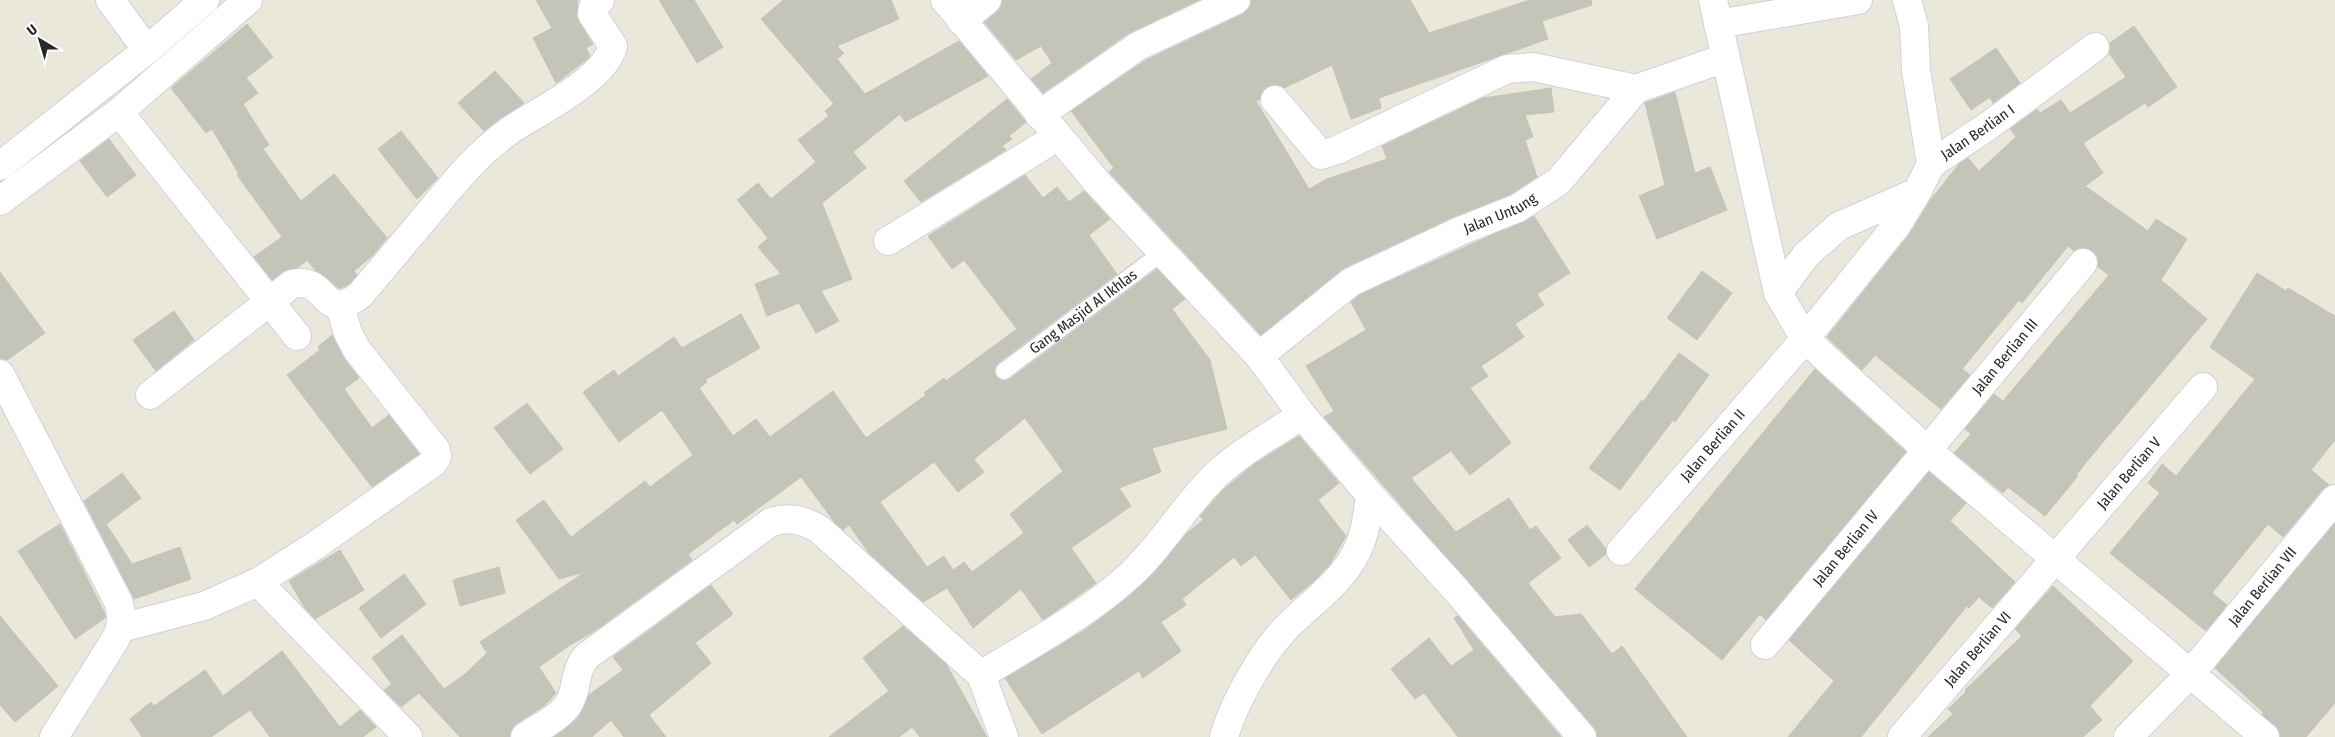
<svg xmlns="http://www.w3.org/2000/svg" width="2335" height="737" font-family="'Fira Sans Condensed',sans-serif">
<style>
.building{fill:#c5c4b9;stroke:#c4c4b4;fill-rule:evenodd}
.lines{fill:none;stroke-linecap:round;stroke-linejoin:round}
.lane-casing{stroke:#d1cfe0;stroke-width:19}
.street-casing{stroke:#d1cfe0;stroke-width:30}
.lane{stroke:#fff;stroke-width:16}
.street{stroke:#fff;stroke-width:28}
.labels{text-anchor:middle;stroke-width:4;stroke-linejoin:round;paint-order:stroke}
.street-label{font-size:15px;fill:#272727;stroke:#fff}
</style>
<rect width="100%" height="100%" fill="#e9e8da"/>
<!-- building -->
<g class="building">
<path d="M 536,0 L 577,0 L 579,22 L 593,44 L 586,48 L 590,56 L 586,60 L 556,83 L 533,38 L 552,28 Z"/>
<path d="M 659,0 L 694,0 L 723,47 L 697,63 Z"/>
<path d="M 783,0 L 891,0 L 899,19 L 837,46 L 844,53 L 837,59 L 865,94 L 959,41 L 988,76 L 905,122 L 900,114 L 853,152 L 866,168 L 822,203 L 852,279 L 821,291 L 839,321 L 816,333 L 799,303 L 767,316 L 755,284 L 781,274 L 758,247 L 768,238 L 737,200 L 758,183 L 771,199 L 816,162 L 798,140 L 829,116 L 825,111 L 834,104 L 761,19 Z"/>
<path d="M 1002,0 L 1199,0 L 1129,33 L 1043,93 L 1031,79 L 1052,63 L 1041,46 L 1016,60 L 984,22 L 997,12 Z"/>
<path d="M 1251,0 L 1410,0 L 1429,33 L 1530,0 L 1591,0 L 1592,5 L 1542,21 L 1548,39 L 1379,98 L 1381,108 L 1351,119 L 1332,65 L 1284,88 L 1273,85 L 1265,88 L 1260,99 L 1256,101 L 1309,189 L 1327,179 L 1387,159 L 1382,146 L 1483,98 L 1551,88 L 1554,112 L 1525,115 L 1533,137 L 1525,140 L 1537,177 L 1511,194 L 1453,217 L 1344,268 L 1261,335 L 1109,172 L 1114,168 L 1071,111 L 1146,60 L 1243,14 L 1249,8 Z"/>
<path d="M 247,24 L 273,57 L 246,78 L 258,93 L 243,104 L 269,145 L 263,149 L 301,201 L 334,174 L 387,238 L 373,255 L 354,271 L 357,275 L 350,283 L 342,288 L 339,288 L 316,271 L 307,260 L 297,268 L 283,271 L 272,280 L 254,257 L 282,237 L 237,175 L 239,174 L 212,129 L 206,133 L 171,88 Z"/>
<path d="M 2134,26 L 2177,87 L 2148,107 L 2145,103 L 2083,143 L 2103,173 L 2085,186 L 2148,231 L 2156,219 L 2187,239 L 2161,280 L 2207,319 L 2093,454 L 2076,475 L 2078,476 L 2045,516 L 2008,487 L 2003,493 L 1954,453 L 1971,434 L 1965,429 L 1994,394 L 2003,401 L 2109,275 L 2098,267 L 2098,258 L 2093,251 L 2085,248 L 2074,251 L 2068,246 L 2022,303 L 2019,300 L 1962,369 L 1970,375 L 1941,409 L 1875,355 L 1862,370 L 1827,337 L 1909,235 L 1932,198 L 1959,164 L 1968,158 L 1979,171 L 2016,137 L 2010,129 L 2037,109 L 2040,113 L 2061,100 L 2070,113 L 2126,77 L 2109,53 L 2110,43 Z"/>
<path d="M 1996,48 L 2020,83 L 1993,103 L 1990,97 L 1971,110 L 1950,79 Z"/>
<path d="M 495,71 L 524,103 L 484,131 L 458,103 Z"/>
<path d="M 1675,92 L 1695,173 L 1710,167 L 1727,210 L 1657,239 L 1639,196 L 1665,185 L 1645,103 Z"/>
<path d="M 1007,99 L 1026,122 L 1009,136 L 1012,139 L 1002,146 L 1006,150 L 921,202 L 904,181 Z"/>
<path d="M 401,131 L 438,178 L 417,199 L 378,149 Z"/>
<path d="M 109,139 L 136,175 L 107,197 L 80,161 Z"/>
<path d="M 1025,175 L 1043,198 L 1057,187 L 1069,202 L 1084,191 L 1110,219 L 1089,235 L 1117,274 L 998,363 L 994,372 L 996,377 L 1005,381 L 1010,379 L 1157,269 L 1185,299 L 1172,309 L 1210,360 L 1227,429 L 1152,448 L 1161,472 L 1119,488 L 1131,506 L 1071,548 L 1096,583 L 1043,620 L 1021,589 L 973,628 L 947,588 L 923,602 L 869,553 L 849,525 L 843,530 L 836,524 L 801,477 L 737,524 L 734,520 L 688,554 L 692,560 L 593,632 L 570,645 L 539,667 L 556,693 L 545,705 L 516,724 L 511,731 L 510,737 L 460,737 L 419,693 L 401,707 L 384,690 L 392,684 L 372,658 L 402,635 L 444,689 L 465,674 L 487,653 L 480,642 L 585,572 L 559,579 L 516,520 L 544,500 L 571,537 L 645,481 L 650,487 L 693,455 L 662,410 L 619,442 L 583,392 L 614,370 L 618,376 L 674,337 L 682,348 L 741,314 L 760,348 L 705,380 L 707,382 L 699,388 L 733,436 L 756,419 L 770,437 L 833,391 L 866,438 L 926,395 L 924,393 L 944,378 L 946,381 L 1017,329 L 964,260 L 952,269 L 928,236 ZM 1025,418 L 1063,471 L 1010,514 L 1024,533 L 972,572 L 964,562 L 953,570 L 944,556 L 927,567 L 880,502 L 934,462 L 958,492 L 984,472 L 974,459 Z"/>
<path d="M 1534,216 L 1570,273 L 1537,294 L 1544,305 L 1515,324 L 1524,337 L 1481,366 L 1488,376 L 1470,388 L 1511,443 L 1470,475 L 1451,451 L 1411,478 L 1456,532 L 1509,498 L 1530,530 L 1536,526 L 1561,558 L 1528,583 L 1555,617 L 1581,614 L 1612,654 L 1622,646 L 1687,737 L 1597,737 L 1594,727 L 1324,417 L 1334,411 L 1306,366 L 1366,330 L 1351,302 L 1359,295 Z"/>
<path d="M 1702,271 L 1732,293 L 1697,340 L 1667,318 Z"/>
<path d="M 0,272 L 45,333 L 7,360 L 0,358 Z"/>
<path d="M 2257,273 L 2286,291 L 2288,288 L 2335,316 L 2335,440 L 2311,470 L 2329,485 L 2323,489 L 2283,537 L 2268,524 L 2212,593 L 2227,605 L 2206,631 L 2110,553 L 2160,493 L 2148,483 L 2162,464 L 2176,476 L 2255,379 L 2210,347 Z"/>
<path d="M 174,311 L 194,340 L 156,371 L 133,340 Z"/>
<path d="M 332,335 L 343,357 L 359,378 L 344,389 L 372,428 L 389,415 L 419,454 L 372,487 L 287,375 L 320,350 L 318,347 Z"/>
<path d="M 1679,353 L 1709,375 L 1675,422 L 1673,420 L 1620,490 L 1589,468 L 1642,400 L 1643,402 Z"/>
<path d="M 1815,369 L 1906,452 L 1766,620 L 1760,614 L 1722,660 L 1635,589 Z"/>
<path d="M 527,403 L 563,449 L 530,474 L 494,428 Z"/>
<path d="M 1299,436 L 1339,483 L 1318,500 L 1346,536 L 1330,564 L 1314,581 L 1291,600 L 1255,555 L 1241,566 L 1234,557 L 1182,599 L 1186,605 L 1161,622 L 1181,651 L 1143,678 L 1139,671 L 1042,734 L 1005,678 L 1085,630 L 1122,602 L 1152,575 L 1186,534 L 1203,520 L 1200,516 L 1224,489 L 1253,465 Z"/>
<path d="M 1929,472 L 1966,503 L 1950,521 L 2015,582 L 1992,608 L 1979,597 L 1969,608 L 1967,606 L 1861,737 L 1788,737 L 1834,681 L 1789,640 Z"/>
<path d="M 122,473 L 141,498 L 106,524 L 132,564 L 180,547 L 191,579 L 134,599 L 84,501 Z"/>
<path d="M 2335,523 L 2335,703 L 2306,737 L 2280,737 L 2279,731 L 2262,714 L 2264,713 L 2215,668 Z"/>
<path d="M 60,524 L 105,614 L 105,618 L 75,639 L 18,551 Z"/>
<path d="M 1587,525 L 1606,549 L 1606,554 L 1589,567 L 1568,540 Z"/>
<path d="M 340,550 L 364,590 L 315,619 L 305,608 L 289,581 Z"/>
<path d="M 499,567 L 505,593 L 460,606 L 453,580 Z"/>
<path d="M 404,574 L 426,604 L 381,638 L 359,608 Z"/>
<path d="M 711,585 L 733,614 L 695,643 L 711,663 L 649,715 L 666,737 L 624,737 L 611,720 L 592,737 L 554,737 L 578,718 L 589,695 L 623,670 L 613,657 Z"/>
<path d="M 2053,586 L 2133,661 L 2090,706 L 2102,720 L 2083,737 L 1928,737 L 1953,714 L 1948,709 L 1966,692 L 1965,690 L 2022,636 L 2015,629 Z"/>
<path d="M 0,616 L 58,686 L 15,722 L 0,705 Z"/>
<path d="M 1458,616 L 1561,737 L 1458,737 L 1424,693 L 1415,699 L 1391,669 L 1429,638 L 1451,666 L 1474,650 L 1454,618 Z"/>
<path d="M 903,626 L 946,664 L 987,737 L 920,737 L 912,727 L 899,737 L 829,737 L 889,691 L 863,658 Z"/>
<path d="M 282,651 L 340,727 L 360,710 L 376,727 L 363,737 L 270,737 L 250,710 L 211,737 L 142,737 L 130,719 L 151,702 L 154,706 L 205,670 L 223,696 Z"/>
</g>
<g class="lines">
<!-- lane casing -->
<g class="lane-casing">
<g id="lane">
<path id="s1" d="M 1004,371 L 1163,252"/>
</g>
</g>
<!-- street casing -->
<g class="street-casing">
<g id="street">
<path d="M 110,0 L 147,50"/>
<path d="M 945,0 L 1096,181 L 1259,356 L 1302,415 L 1370,495 L 1457,591 L 1582,737"/>
<path d="M 1713,0 L 1778,293 L 1805,339 L 1927,450 L 2265,737"/>
<path d="M 1907,0 L 1914,26 L 1916,70 L 1931,164"/>
<path d="M 961,21 L 987,0"/>
<path d="M 1718,24 L 1858,0"/>
<path d="M 1275,100 L 1321,155 L 1337,150 L 1507,69 L 1533,67 L 1636,89"/>
<path d="M 119,112 L 297,336"/>
<path d="M 1039,115 L 1138,46 L 1236,0"/>
<path d="M 0,166 L 147,50 L 205,0"/>
<path d="M 0,201 L 119,112 L 248,0"/>
<path d="M 888,241 L 1057,137"/>
<path id="s2" d="M 1778,293 L 1806,255 L 1839,226 L 1917,192 L 1931,164 L 1988,126 L 2095,47"/>
<path id="s3" d="M 1259,356 L 1351,282 L 1460,231 L 1518,208 L 1559,181 L 1636,89 L 1725,58"/>
<path d="M 0,374 L 118,601 C 123,616 122,626 115,640 L 54,737"/>
<path d="M 150,395 L 292,284 C 329,275 321,325 360,295 C 383,268 406,240 429,213 C 454,183 477,154 509,131 C 538,111 604,81 613,46 L 592,14 L 593,7 L 600,0"/>
<path id="s4" d="M 1621,551 L 1805,339 L 1897,225 L 1917,192"/>
<path d="M 258,582 L 408,737"/>
<path d="M 121,628 L 204,606 L 258,582 L 316,545 L 433,463 L 437,457 L 436,450 L 357,350 L 348,333 L 340,306"/>
<path id="s5" d="M 1765,645 L 2083,263"/>
<path d="M 981,675 C 1031,644 1085,616 1129,576 C 1161,547 1182,509 1213,478 C 1238,453 1272,435 1302,415"/>
<path d="M 525,737 C 539,727 560,718 569,703 C 578,688 574,670 587,656 L 771,522 C 791,516 802,520 819,529 L 981,675 L 1004,737"/>
<path d="M 1224,737 C 1233,704 1262,653 1285,629 C 1310,603 1341,584 1357,551 C 1366,533 1367,515 1370,495"/>
<path id="s6" d="M 1902,737 L 2203,387"/>
<path id="s7" d="M 2128,737 L 2190,674 L 2335,499"/>
</g>
</g>
<!-- lane -->
<use href="#lane" class="lane"/>
<!-- street -->
<use href="#street" class="street"/>
</g>
<g class="labels">
<!-- street labels -->
<g class="street-label">
<text dy="5" stroke="none"><textPath href="#s2" startOffset="264">Jalan Berlian I</textPath></text>
<text dy="5" stroke="none"><textPath href="#s3" startOffset="282">Jalan Untung</textPath></text>
<text dy="5" stroke="none"><textPath href="#s1" startOffset="99">Gang Masjid Al Ikhlas</textPath></text>
<text dy="5" stroke="none"><textPath href="#s5" startOffset="375">Jalan Berlian III</textPath></text>
<text dy="5" stroke="none"><textPath href="#s4" startOffset="140">Jalan Berlian II</textPath></text>
<text dy="5" stroke="none"><textPath href="#s6" startOffset="348">Jalan Berlian V</textPath></text>
<text dy="5" stroke="none"><textPath href="#s5" startOffset="126">Jalan Berlian IV</textPath></text>
<text dy="5" stroke="none"><textPath href="#s7" startOffset="202">Jalan Berlian VII</textPath></text>
<text dy="5" stroke="none"><textPath href="#s6" startOffset="116">Jalan Berlian VI</textPath></text>
</g>
</g>
<!-- north arrow -->
<g transform="translate(40 40) rotate(322)" stroke="#ffffff" stroke-width="4" paint-order="stroke">
<path d="M0-4L9 19L0 12L-9 19Z" fill="#272727"/>
<text y="-8" font-size="14" font-weight="bold" text-anchor="middle" fill="#272727">U</text>
</g>
</svg>
